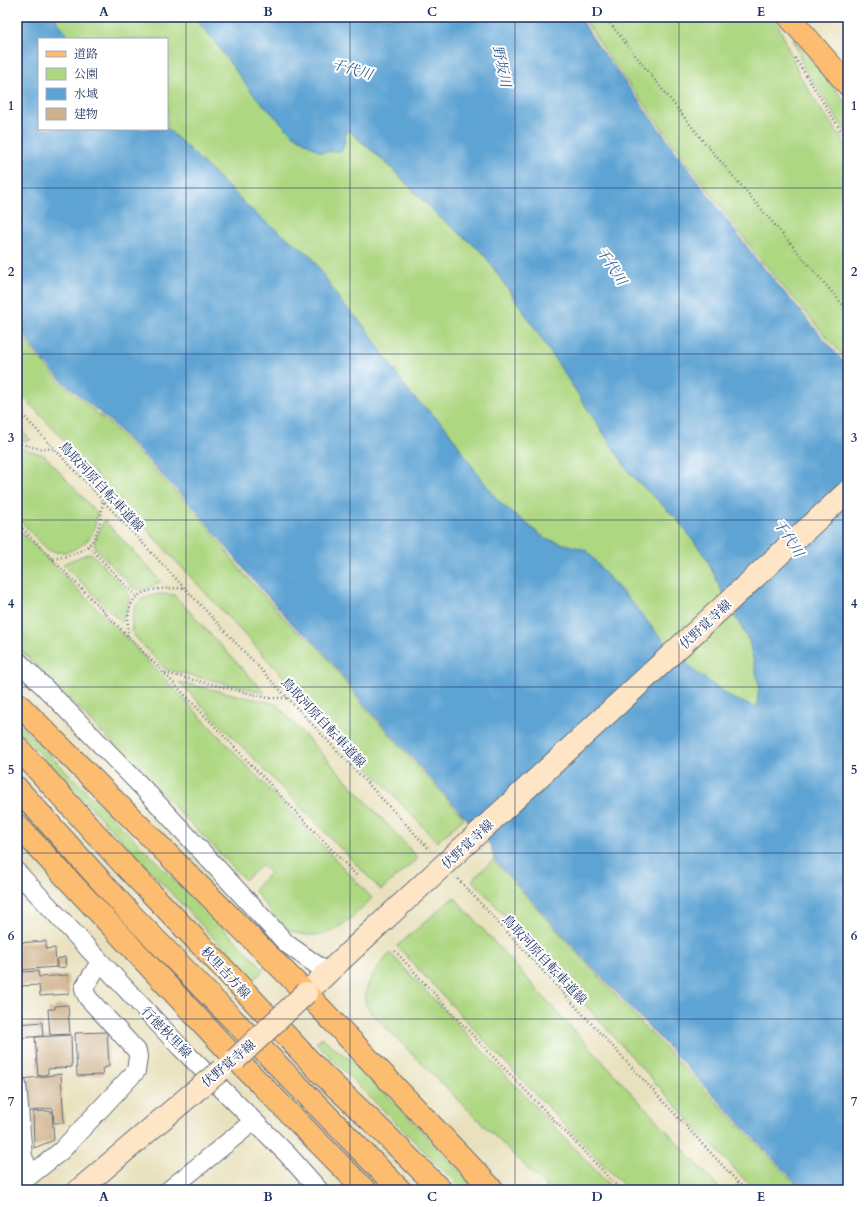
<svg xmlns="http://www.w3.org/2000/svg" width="865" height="1207" font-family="Cardo,'Noto Serif JP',serif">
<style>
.green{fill:#aed782;stroke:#648370}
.water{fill:#5da3d3;stroke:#3c6998}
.building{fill:#cfb18b}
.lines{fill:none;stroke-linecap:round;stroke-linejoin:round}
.street-casing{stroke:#636d7f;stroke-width:20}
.secondary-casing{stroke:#636d7f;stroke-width:24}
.primary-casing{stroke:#636d7f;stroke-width:24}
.path{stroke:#636d7f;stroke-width:2.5;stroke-dasharray:1 3;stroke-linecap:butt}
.street{stroke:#fff;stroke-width:18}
.secondary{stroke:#fee5c5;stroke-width:22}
.primary{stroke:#fcbd6f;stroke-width:22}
.secondary-bridge-casing{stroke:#636d7f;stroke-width:24;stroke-linecap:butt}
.secondary-bridge{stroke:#fee5c5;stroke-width:22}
.grid{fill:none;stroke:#1b2f5e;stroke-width:1;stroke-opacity:0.55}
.labels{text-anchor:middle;stroke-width:4;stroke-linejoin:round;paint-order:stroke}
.street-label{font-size:13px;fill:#1b2f5e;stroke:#fff}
.water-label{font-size:14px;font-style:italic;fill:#355d8d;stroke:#fff}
.neatline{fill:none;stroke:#1b2f5e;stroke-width:1.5}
.grid-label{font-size:13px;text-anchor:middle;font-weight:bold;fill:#1b2f5e}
</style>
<rect width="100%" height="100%" fill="#fff"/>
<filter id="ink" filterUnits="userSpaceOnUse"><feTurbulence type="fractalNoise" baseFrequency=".025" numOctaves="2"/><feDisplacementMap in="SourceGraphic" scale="8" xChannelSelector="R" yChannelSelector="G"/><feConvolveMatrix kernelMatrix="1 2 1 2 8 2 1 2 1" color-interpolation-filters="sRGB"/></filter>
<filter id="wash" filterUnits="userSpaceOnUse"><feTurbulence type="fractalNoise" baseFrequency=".012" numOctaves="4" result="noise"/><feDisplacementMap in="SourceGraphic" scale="16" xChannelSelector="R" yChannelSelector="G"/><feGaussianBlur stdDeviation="0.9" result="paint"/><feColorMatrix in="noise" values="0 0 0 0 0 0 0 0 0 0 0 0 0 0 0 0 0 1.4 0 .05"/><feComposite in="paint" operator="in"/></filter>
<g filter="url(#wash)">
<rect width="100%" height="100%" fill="#e9e1bd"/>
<!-- green -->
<g class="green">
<path d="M 54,17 L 194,17 L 211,37 L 252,92 L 291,133 L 342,151 L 347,129 L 388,165 L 436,214 L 483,253 L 526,315 L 631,475 L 677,519 L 707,559 L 721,590 L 749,641 L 759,685 L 757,708 L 734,699 L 698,674 L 653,629 L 635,606 L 610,579 L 586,550 L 546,539 L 499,502 L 476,472 L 445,426 L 410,394 L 365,327 L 341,302 L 311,256 L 259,217 L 167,128 L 167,39 L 71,39 Z"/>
<path d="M 583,17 L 775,17 L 799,74 L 820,108 L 848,147 L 848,362 L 759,258 L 611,60 Z"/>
<path d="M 793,38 L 848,105 L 848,135 L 804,68 Z"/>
<path d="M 17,326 L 33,352 L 60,382 L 111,425 L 201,518 L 243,573 L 295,630 L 310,639 L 323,653 L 362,704 L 464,818 L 437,842 L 17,390 Z"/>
<path d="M 17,426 L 31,440 L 26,441 L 17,439 Z"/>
<path d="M 17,447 L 44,455 L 97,513 C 96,520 95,528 92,534 C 85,547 64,557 49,550 C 43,547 23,523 17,517 Z"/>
<path d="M 104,520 L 161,581 C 152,586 143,593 133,588 L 96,549 L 94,543 Z"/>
<path d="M 17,528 L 127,639 L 372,898 C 362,908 350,920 338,928 C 325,937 302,938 288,929 C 275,920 264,902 254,890 L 270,873 L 262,865 L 245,880 L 214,847 L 17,646 Z"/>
<path d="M 89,553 L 92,554 L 129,593 L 129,600 L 122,623 L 63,564 Z"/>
<path d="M 160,594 L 174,595 L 265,693 L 165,669 L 132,633 C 132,608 133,598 160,594 Z"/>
<path d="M 179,682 L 276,704 L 418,858 L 381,890 Z"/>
<path d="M 17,722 L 263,968 L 261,973 L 253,980 L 17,729 Z"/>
<path d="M 17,807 L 192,993 L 187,990 L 17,810 Z"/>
<path d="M 493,860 L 641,1023 L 801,1190 L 754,1190 C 658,1088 567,983 472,880 Z"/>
<path d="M 454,897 L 556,1011 L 721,1190 L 628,1190 C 550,1110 473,1029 397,946 Z"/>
<path d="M 390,953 L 614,1190 L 549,1190 L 371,1013 C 368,1009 365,1005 365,999 C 364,984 380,964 390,953 Z"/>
<path d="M 322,1038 L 364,1071 L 478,1190 L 463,1190 L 316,1043 Z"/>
</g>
<!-- water -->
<path class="water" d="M 17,17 L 54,17 L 71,39 L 39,39 L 39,129 L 167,129 L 167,128 L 259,217 L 311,256 L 341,302 L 365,327 L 410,394 L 445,426 L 476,472 L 499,502 L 546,539 L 586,550 L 610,579 L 635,606 L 653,629 L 698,674 L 734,699 L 757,708 L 759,685 L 749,641 L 721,590 L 707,559 L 677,519 L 631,475 L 526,315 L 483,253 L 436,214 L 388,164 L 347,129 L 342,151 L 320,152 L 291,133 L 252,93 L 211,37 L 194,17 L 580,17 L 594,40 L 674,149 L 756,259 L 848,367 L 848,1190 L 803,1190 L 580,954 L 494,859 L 491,846 L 364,704 L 324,652 L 310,637 L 296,628 L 248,574 L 198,512 L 112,423 L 62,381 L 46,364 L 34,350 L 17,322 Z"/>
<g id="blocks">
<!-- building -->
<g class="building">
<path d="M 46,941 L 46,949 L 55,948 L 56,967 L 19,970 L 17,943 Z"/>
<path d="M 65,957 L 66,967 L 57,968 L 57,959 Z"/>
<path d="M 38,971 L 39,977 L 68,975 L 69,994 L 40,996 L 39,985 L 20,986 L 20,972 Z"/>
<path d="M 68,1005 L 70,1034 L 50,1035 L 48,1009 L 55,1009 L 55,1006 Z"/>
<path d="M 42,1022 L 43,1036 L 20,1038 L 19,1024 Z"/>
<path d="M 107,1032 L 109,1066 L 102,1069 L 103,1075 L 77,1076 L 75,1033 Z"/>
<path d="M 71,1035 L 72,1067 L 48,1069 L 48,1074 L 38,1076 L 35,1037 Z"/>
<path d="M 61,1074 L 64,1123 L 54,1123 L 53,1108 L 24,1112 L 24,1100 L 28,1099 L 23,1079 Z"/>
<path d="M 52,1111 L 54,1140 L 34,1148 L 33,1112 Z"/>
</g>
</g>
</g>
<g filter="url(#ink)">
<use href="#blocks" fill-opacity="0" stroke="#636d7f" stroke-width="1"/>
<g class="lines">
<!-- street casing -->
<g class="street-casing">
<g id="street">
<path d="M 17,660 L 58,701 L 144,789 L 287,944 L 328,973"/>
<path d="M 17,872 L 180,1047 L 288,1155 L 319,1190"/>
<path d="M 17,1084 L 23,1157 L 31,1175"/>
<path d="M 17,1186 L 61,1151 L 136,1071 L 138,1057 L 137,1051 L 88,998 L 85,992 L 84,988 L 100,962"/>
<path d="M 169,1190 L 254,1121"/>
</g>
</g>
<!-- secondary casing -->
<g class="secondary-casing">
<g id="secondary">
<path d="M 306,993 L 355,947"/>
<path d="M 79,1190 L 193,1093"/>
</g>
</g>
<!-- primary casing -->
<g class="primary-casing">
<g id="primary">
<path d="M 789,17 L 848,85"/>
<path d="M 17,703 L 306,993 L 493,1190"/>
<path d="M 17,747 L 124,865 L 223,968 L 320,1072 L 382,1131 L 441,1190"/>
<path d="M 17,788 L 129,912 L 215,1001 L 400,1190"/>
<path d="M 17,825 L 236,1059 L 365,1190"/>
</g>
</g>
<!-- path -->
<g class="path">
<path d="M 605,17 L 704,142 L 848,311"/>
<path d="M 795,58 L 848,142"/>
<path d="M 17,409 L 430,850"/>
<path d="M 17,443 L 36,448 L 54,449"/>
<path d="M 17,523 L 164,673 L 357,876"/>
<path d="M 88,546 L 137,597"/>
<path d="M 53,559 C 94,551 98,541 103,501"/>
<path d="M 128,636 C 128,626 127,614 131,605 C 139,586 167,589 184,588"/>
<path d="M 165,673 L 268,698 L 287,698"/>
<path d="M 458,879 L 745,1190"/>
<path d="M 395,951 L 478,1041 L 621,1190"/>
</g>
<!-- street -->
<use href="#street" class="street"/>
<!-- secondary -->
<use href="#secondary" class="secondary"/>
<!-- primary -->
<use href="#primary" class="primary"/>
<!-- secondary-bridge casing -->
<g class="secondary-bridge-casing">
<g id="secondary-bridge">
<path d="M 355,947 L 848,491"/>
<path d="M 236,1059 L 306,993"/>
<path d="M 193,1093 L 221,1070"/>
</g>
</g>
<!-- secondary-bridge -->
<use href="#secondary-bridge" class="secondary-bridge"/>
</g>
</g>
<!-- grid -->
<path class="grid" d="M 186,17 L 186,1190M 350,17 L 350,1190M 515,17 L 515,1190M 679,17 L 679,1190M 17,188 L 848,188M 17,354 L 848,354M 17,520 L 848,520M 17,687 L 848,687M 17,853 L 848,853M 17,1019 L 848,1019"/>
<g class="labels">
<!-- street labels -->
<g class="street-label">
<text transform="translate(102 486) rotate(47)" y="5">鳥取河原自転車道線</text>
<text transform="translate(705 624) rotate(-43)" y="5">伏野覚寺線</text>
<text transform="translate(324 722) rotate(47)" y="5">鳥取河原自転車道線</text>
<text transform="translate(467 844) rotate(-43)" y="5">伏野覚寺線</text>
<text transform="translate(545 959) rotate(47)" y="5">鳥取河原自転車道線</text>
<text transform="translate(226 972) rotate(47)" y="5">秋里吉方線</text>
<text transform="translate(167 1032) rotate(46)" y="5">行徳秋里線</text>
<text transform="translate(228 1063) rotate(-40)" y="5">伏野覚寺線</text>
</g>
<!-- water labels -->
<g class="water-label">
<text transform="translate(502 66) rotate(78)" y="5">野坂川</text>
<text transform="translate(352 69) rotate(16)" y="5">千代川</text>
<text transform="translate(612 266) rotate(57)" y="5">千代川</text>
<text transform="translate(789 538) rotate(57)" y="5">千代川</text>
</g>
</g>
<!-- margin -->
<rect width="865" height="1207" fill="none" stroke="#fff" stroke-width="44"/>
<!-- legend -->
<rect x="38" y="38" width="130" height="92" fill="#ffffff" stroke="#a4acbf"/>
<rect x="46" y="51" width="20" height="6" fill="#fcbd6f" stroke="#a4acbf"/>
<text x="74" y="58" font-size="12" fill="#1b2f5e">道路</text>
<rect x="46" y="68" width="20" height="12" fill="#aed782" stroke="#a4acbf"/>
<text x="74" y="78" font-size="12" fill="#1b2f5e">公園</text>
<rect x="46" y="88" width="20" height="12" fill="#5da3d3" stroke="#a4acbf"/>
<text x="74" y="98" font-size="12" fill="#1b2f5e">水域</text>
<rect x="46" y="108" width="20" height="12" fill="#cfb18b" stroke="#a4acbf"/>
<text x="74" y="118" font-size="12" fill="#1b2f5e">建物</text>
<rect x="22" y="22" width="821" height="1163" class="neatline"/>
<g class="grid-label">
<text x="104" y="16">A</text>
<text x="268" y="16">B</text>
<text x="432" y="16">C</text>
<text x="597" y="16">D</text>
<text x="761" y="16">E</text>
<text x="11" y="110">1</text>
<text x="854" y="110">1</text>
<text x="11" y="276">2</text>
<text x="854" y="276">2</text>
<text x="11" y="442">3</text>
<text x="854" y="442">3</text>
<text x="11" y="608">4</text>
<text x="854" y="608">4</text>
<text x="11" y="774">5</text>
<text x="854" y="774">5</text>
<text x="11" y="940">6</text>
<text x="854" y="940">6</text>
<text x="11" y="1106">7</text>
<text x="854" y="1106">7</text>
<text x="104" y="1201">A</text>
<text x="268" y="1201">B</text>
<text x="432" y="1201">C</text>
<text x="597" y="1201">D</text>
<text x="761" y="1201">E</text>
</g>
</svg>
